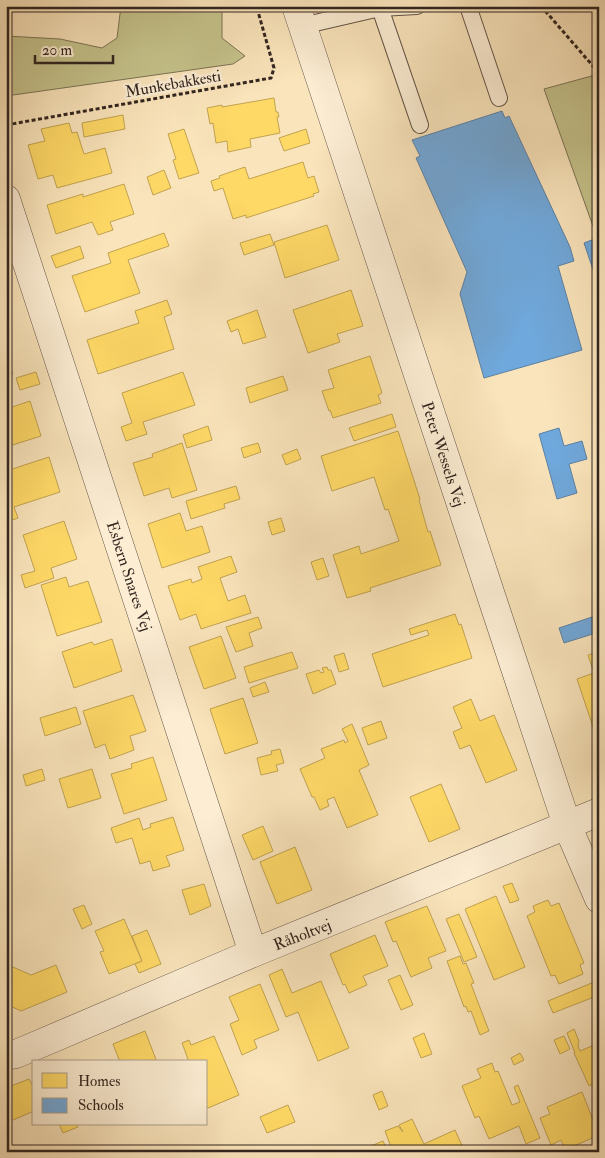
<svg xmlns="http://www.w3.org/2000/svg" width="605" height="1158" font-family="'IM FELL Double Pica',serif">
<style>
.green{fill:#c5c28b;stroke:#7b7456}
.homes{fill:#ffd966;stroke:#c1a351}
.schools{fill:#6fa8dc;stroke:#5c81a4}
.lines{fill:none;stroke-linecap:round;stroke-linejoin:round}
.lane-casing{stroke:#635547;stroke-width:18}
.street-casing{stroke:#635547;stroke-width:29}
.path{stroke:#312520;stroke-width:3;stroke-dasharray:4 2.5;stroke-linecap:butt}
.lane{stroke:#fcedd3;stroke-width:16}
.street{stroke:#fcedd3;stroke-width:28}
.labels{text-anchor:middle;stroke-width:5;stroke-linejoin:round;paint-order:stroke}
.street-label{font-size:16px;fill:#312520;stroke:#fcedd3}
</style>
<rect width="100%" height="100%" fill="#fae4bb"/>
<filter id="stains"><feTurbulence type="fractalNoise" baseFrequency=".004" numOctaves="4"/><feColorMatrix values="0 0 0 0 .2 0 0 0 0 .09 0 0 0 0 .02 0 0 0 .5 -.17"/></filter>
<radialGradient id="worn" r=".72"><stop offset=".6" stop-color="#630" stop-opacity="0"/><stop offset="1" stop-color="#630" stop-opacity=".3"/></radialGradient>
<!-- green -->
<g class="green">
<path d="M 121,6 L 222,6 L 222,38 L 245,56 L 233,64 L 6,96 L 6,36 L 60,39 L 102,48 L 117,38 Z"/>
<path d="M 599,74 L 599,243 L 544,89 Z"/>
</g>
<!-- homes -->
<g class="homes">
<path d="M 274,98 L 276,112 L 278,112 L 279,117 L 277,117 L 280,133 L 250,139 L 251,147 L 228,152 L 227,141 L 216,143 L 213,123 L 210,124 L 207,108 L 222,105 L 222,107 Z"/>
<path d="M 123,115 L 125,129 L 84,137 L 82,123 Z"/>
<path d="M 69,123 L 72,133 L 77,132 L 84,154 L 105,148 L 112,173 L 57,188 L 53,175 L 38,179 L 28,145 L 45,141 L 41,129 Z"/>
<path d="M 184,129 L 199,173 L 179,179 L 173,160 L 176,159 L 168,134 Z"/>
<path d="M 306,129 L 310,143 L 284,151 L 279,138 Z"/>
<path d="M 303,162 L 308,178 L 314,176 L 319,192 L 313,194 L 314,196 L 246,218 L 246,215 L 233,219 L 223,188 L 214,191 L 211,181 L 220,178 L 219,176 L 245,167 L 249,179 Z"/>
<path d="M 164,170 L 171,188 L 153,195 L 147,177 Z"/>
<path d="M 124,184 L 134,214 L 110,222 L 113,230 L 98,235 L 92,222 L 56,234 L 47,205 L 83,194 L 83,197 Z"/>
<path d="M 327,225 L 339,260 L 285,278 L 274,242 Z"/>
<path d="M 164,233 L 169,246 L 128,260 L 140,293 L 85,312 L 72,276 L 111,263 L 108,253 Z"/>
<path d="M 270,234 L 274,245 L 244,255 L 240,243 Z"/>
<path d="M 80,246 L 84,258 L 56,268 L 51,256 Z"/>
<path d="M 351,290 L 363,326 L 337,334 L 340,342 L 308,353 L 293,310 Z"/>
<path d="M 167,300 L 172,314 L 164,317 L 174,349 L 98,374 L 87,340 L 139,323 L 135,311 Z"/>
<path d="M 257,310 L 266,337 L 243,344 L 238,329 L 231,332 L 227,321 Z"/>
<path d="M 6,355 L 13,374 L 6,376 Z"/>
<path d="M 370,356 L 382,393 L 378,395 L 381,403 L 333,418 L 330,410 L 329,411 L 322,391 L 334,388 L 328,370 Z"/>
<path d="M 36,372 L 40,384 L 20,390 L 16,378 Z"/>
<path d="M 183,372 L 195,405 L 143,422 L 147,434 L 126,441 L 121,427 L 132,423 L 122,393 Z"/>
<path d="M 283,376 L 288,390 L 250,403 L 246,388 Z"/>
<path d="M 30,401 L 41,436 L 6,447 L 6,409 Z"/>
<path d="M 392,414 L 396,427 L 354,441 L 349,428 Z"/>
<path d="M 208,426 L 212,440 L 187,448 L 183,435 Z"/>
<path d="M 398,431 L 420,499 L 419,500 L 428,532 L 430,531 L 441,565 L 370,588 L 371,591 L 347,598 L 333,555 L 359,546 L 361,554 L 399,541 L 388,509 L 385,510 L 374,477 L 332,491 L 321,456 Z"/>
<path d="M 182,443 L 197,490 L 172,498 L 169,488 L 144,496 L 133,463 L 153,457 L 152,454 Z"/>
<path d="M 258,443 L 261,452 L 244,458 L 241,448 Z"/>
<path d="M 297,449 L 301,459 L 286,465 L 282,455 Z"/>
<path d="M 49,457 L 60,492 L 14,507 L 18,518 L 6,522 L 6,471 Z"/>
<path d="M 236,486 L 240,499 L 224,504 L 225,508 L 191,519 L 186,501 Z"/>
<path d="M 180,513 L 186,531 L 202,526 L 210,552 L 162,568 L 148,524 Z"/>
<path d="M 281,518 L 285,531 L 272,535 L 268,522 Z"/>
<path d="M 64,521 L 77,559 L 51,568 L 54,578 L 25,588 L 21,575 L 35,571 L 23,535 Z"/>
<path d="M 231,556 L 237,572 L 220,578 L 228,601 L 245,595 L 251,613 L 201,629 L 196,614 L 180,620 L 168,586 L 191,579 L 192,583 L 202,579 L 198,567 Z"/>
<path d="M 323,558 L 329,576 L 317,580 L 311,562 Z"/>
<path d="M 66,577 L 69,587 L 88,581 L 102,622 L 57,636 L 41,585 Z"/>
<path d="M 455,614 L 459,625 L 461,624 L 472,658 L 383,687 L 372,654 L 429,635 L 427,630 L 411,635 L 409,629 Z"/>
<path d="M 258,617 L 262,628 L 249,633 L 253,646 L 236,652 L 226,627 Z"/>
<path d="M 221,636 L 236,678 L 204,689 L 189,647 Z"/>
<path d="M 112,639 L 122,671 L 74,688 L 62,652 L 92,642 L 94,645 Z"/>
<path d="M 292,652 L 298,668 L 249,683 L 244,667 Z"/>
<path d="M 599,652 L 599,737 L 593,727 L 577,679 L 594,673 L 588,655 Z"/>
<path d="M 344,653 L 349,669 L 339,672 L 334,656 Z"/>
<path d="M 327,667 L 328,670 L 331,670 L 336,684 L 313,694 L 306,674 L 319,670 L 321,673 L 324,672 L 322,668 Z"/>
<path d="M 265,682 L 269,692 L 253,697 L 250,688 Z"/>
<path d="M 133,695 L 146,731 L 130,736 L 134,750 L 110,759 L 105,744 L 95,748 L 83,711 Z"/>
<path d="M 243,698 L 258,743 L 225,754 L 210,709 Z"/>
<path d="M 471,699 L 480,721 L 494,715 L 517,770 L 486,783 L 470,745 L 460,749 L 453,732 L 462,728 L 453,707 Z"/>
<path d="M 76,707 L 81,724 L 45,736 L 40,718 Z"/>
<path d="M 381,721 L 387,738 L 368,745 L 362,728 Z"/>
<path d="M 352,724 L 369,765 L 359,770 L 378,815 L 347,828 L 334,797 L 327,800 L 329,806 L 320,810 L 314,797 L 312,797 L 300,769 L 325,758 L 321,749 L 344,740 L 345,743 L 348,741 L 342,729 Z"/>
<path d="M 280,749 L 284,763 L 276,765 L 278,771 L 261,775 L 257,758 L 272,754 L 271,751 Z"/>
<path d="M 153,757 L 167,800 L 124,814 L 111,774 L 132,768 L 131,764 Z"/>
<path d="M 42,769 L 45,780 L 26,786 L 23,775 Z"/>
<path d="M 92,769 L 101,798 L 68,808 L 59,779 Z"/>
<path d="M 441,784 L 460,829 L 429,842 L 410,797 Z"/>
<path d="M 173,817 L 184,850 L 166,856 L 170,866 L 153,871 L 150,861 L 140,864 L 132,838 L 116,843 L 111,828 L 139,818 L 143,830 L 151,827 L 150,824 Z"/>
<path d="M 263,826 L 273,851 L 253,860 L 242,835 Z"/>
<path d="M 295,847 L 312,890 L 277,904 L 260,862 Z"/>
<path d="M 512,883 L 519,900 L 510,903 L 503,886 Z"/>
<path d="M 204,884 L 211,906 L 190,915 L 182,890 Z"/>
<path d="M 496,896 L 525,967 L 494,980 L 465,909 Z"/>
<path d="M 548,900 L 551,906 L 559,903 L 584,963 L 580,965 L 583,974 L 559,984 L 555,975 L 551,976 L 527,916 L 535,912 L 533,906 Z"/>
<path d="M 84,905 L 92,924 L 82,929 L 73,909 Z"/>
<path d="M 427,906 L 446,951 L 428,958 L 432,968 L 411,977 L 396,941 L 393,942 L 385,922 Z"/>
<path d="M 459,914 L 477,957 L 464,962 L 446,919 Z"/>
<path d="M 124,919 L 142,961 L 109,974 L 100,952 L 104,951 L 95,931 Z"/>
<path d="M 147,930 L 161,964 L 139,973 L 135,964 L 142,961 L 132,936 Z"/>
<path d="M 375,935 L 388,966 L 363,976 L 367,985 L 349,993 L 345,984 L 343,985 L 330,954 Z"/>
<path d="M 460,956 L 463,964 L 466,963 L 474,983 L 471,984 L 489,1031 L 480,1035 L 471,1011 L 468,1012 L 466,1006 L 464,1007 L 447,961 Z"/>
<path d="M 6,964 L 31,975 L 56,965 L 67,992 L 21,1011 L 6,1004 Z"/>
<path d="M 282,969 L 292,993 L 321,981 L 349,1048 L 318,1061 L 298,1012 L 286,1017 L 269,975 Z"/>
<path d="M 400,975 L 413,1005 L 401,1010 L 388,980 Z"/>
<path d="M 599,980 L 599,997 L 594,999 L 594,997 L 553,1013 L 548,1001 Z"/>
<path d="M 260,984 L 279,1030 L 254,1040 L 257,1048 L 242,1055 L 230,1024 L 239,1020 L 229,997 Z"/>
<path d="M 574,1029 L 579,1041 L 578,1046 L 580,1051 L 599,1043 L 599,1092 L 595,1083 L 589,1086 L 574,1053 L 575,1053 L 567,1033 Z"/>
<path d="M 145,1031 L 157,1062 L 120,1062 L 113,1044 Z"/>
<path d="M 424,1033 L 432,1054 L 421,1058 L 413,1038 Z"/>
<path d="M 214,1036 L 239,1095 L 208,1108 L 206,1106 L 206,1062 L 189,1062 L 182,1043 L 189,1040 L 191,1045 Z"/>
<path d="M 564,1036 L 570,1049 L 560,1054 L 554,1040 Z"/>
<path d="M 520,1053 L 524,1060 L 514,1065 L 511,1058 Z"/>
<path d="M 492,1063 L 495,1072 L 498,1071 L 512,1105 L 520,1102 L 514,1087 L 518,1085 L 540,1138 L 526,1144 L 519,1126 L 489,1139 L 479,1116 L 475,1118 L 462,1086 L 481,1078 L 477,1069 Z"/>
<path d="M 29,1079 L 34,1089 L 34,1111 L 6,1123 L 6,1088 Z"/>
<path d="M 382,1091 L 388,1106 L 379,1110 L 373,1095 Z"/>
<path d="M 582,1092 L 599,1135 L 565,1150 L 561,1140 L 551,1145 L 540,1118 L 550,1114 L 547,1107 Z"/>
<path d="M 288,1105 L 295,1122 L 267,1133 L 260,1117 Z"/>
<path d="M 412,1119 L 424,1144 L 455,1130 L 465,1152 L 393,1152 L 385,1131 L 398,1126 L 403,1132 L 399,1125 Z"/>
<path d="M 59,1124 L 77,1124 L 78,1127 L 63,1133 Z"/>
<path d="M 383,1141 L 388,1152 L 368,1152 L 366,1148 Z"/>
</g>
<!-- schools -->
<g class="schools">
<path d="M 502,111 L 505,118 L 509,116 L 570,247 L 574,261 L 558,266 L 582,350 L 484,378 L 460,294 L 467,272 L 416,158 L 420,156 L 412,140 Z"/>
<path d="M 597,238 L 599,244 L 597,281 L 584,243 Z"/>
<path d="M 559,428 L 564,446 L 582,441 L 587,459 L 569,464 L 577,493 L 557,499 L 539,434 Z"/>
<path d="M 598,615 L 599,632 L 564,643 L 559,628 Z"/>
</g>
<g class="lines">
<!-- lane casing -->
<g class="lane-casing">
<g id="lane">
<path d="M 468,6 L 499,98"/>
<path d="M 380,8 L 420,125"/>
<path d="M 302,26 L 380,8 L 417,6"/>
</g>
</g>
<!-- street casing -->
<g class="street-casing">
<g id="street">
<path d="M 296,6 L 567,825 L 599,899"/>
<path d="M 6,199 L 253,953"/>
<path d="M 6,1056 L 16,1054 L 253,953 L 599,812"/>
</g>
</g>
<!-- path -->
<g class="path">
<path d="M 541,6 L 599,73"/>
<path d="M 6,125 L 271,78 L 274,68 L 257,8 L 258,6"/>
</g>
<!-- lane -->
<use href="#lane" class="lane"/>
<!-- street -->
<use href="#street" class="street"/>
</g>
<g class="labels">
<!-- street labels -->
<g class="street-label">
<text transform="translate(173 83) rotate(-10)" y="6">Munkebakkesti</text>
<text transform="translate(444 454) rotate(72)" y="6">Peter Wessels Vej</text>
<text transform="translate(130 576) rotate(72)" y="6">Esbern Snares Vej</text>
<text transform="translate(302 934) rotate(-21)" y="6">Råholtvej</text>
</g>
</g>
<!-- margin -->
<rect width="605" height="1158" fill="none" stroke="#fae4bb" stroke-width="25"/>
<rect x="8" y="8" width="590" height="1143" fill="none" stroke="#312520" stroke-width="2.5"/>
<rect x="12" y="12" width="580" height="1133" fill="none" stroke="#312520"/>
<!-- legend -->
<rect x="32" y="1060" width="175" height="65" fill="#fcedd3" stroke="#ab9d8b"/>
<rect x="42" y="1073" width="25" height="15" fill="#ffd966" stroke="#ab9d8b"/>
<text x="78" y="1086" font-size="15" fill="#312520">Homes</text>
<rect x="42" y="1098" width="25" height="15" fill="#6fa8dc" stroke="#ab9d8b"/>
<text x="78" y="1110" font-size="15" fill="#312520">Schools</text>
<!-- scale -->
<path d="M35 55v8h78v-8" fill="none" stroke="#312520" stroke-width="2.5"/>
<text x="42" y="55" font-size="15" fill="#312520" stroke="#fcedd3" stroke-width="4" paint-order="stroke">20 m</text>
<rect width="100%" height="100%" filter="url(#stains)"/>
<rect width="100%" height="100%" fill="url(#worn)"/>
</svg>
